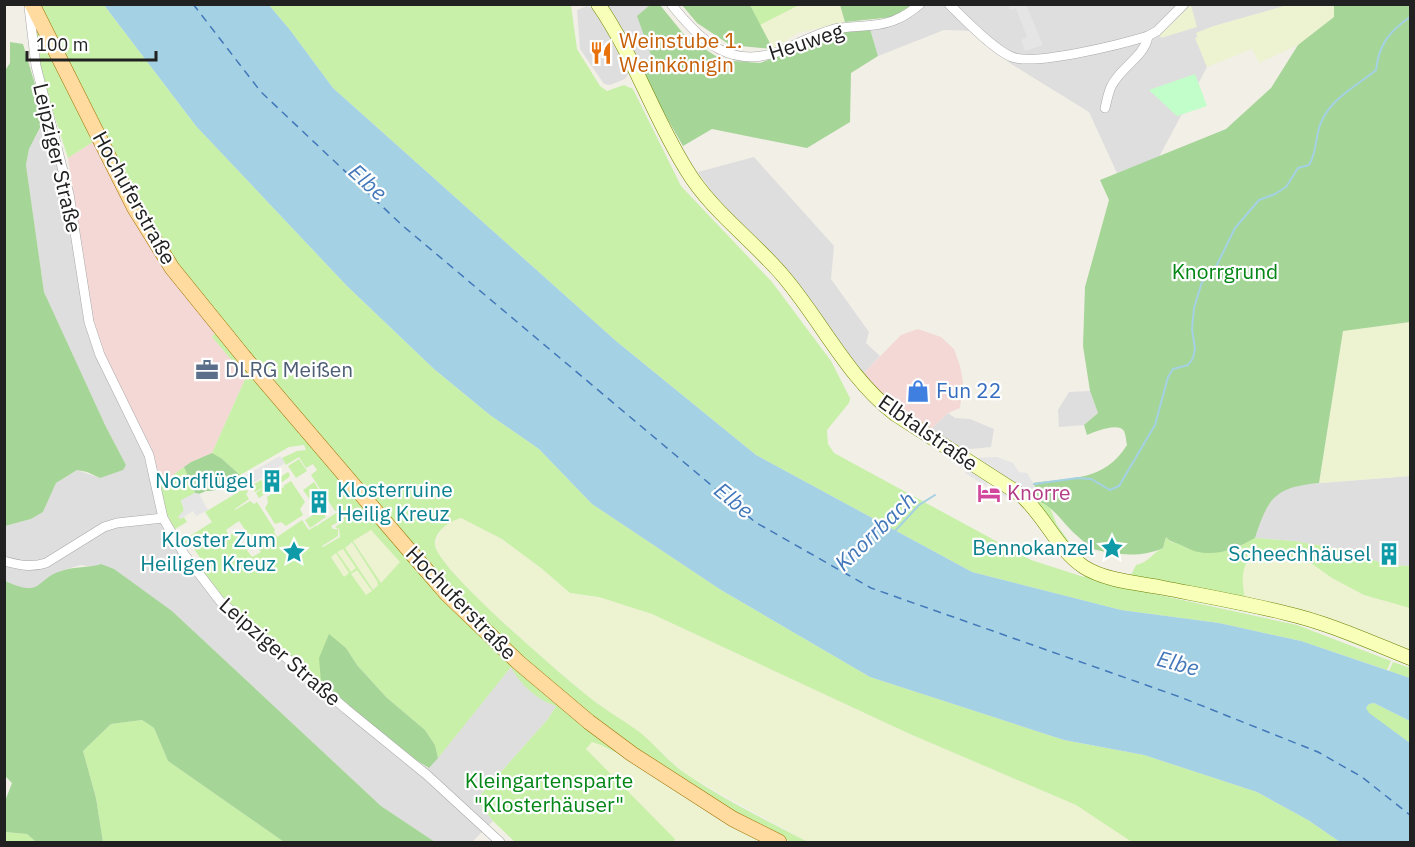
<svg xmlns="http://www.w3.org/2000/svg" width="1415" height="847" font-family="'IBM Plex Sans',sans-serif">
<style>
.residential{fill:#dfdede}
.commercial{fill:#f4d8d5}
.farmland{fill:#edf2d1}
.grass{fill:#c8f0a9;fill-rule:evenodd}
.forest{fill:#a6d598}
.park{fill:#c2feca}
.parking{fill:#e5e5e5}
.water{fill:#a4d1e3}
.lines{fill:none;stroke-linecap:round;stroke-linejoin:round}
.stream{stroke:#a4d1e3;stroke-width:2}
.ferry{stroke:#4378ba;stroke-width:1.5;stroke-dasharray:8 6;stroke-linecap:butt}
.street-casing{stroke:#a8a8a8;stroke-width:10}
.secondary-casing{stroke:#6b8000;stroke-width:15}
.primary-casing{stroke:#9e7300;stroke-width:16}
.street{stroke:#fff;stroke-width:9}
.secondary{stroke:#f7ffb8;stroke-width:14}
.primary{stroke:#ffdb9f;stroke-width:15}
.labels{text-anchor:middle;stroke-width:4.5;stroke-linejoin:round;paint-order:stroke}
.food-label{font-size:21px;fill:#c56008;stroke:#fff;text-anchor:start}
.street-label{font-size:21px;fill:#212121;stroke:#fff}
.park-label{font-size:21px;fill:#038615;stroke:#fff}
.service-label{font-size:21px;fill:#4e5e75;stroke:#fff;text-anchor:start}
.shop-label{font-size:21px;fill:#366cbe;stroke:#fff;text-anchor:start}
.culture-label{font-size:21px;fill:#0d838f;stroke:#fff;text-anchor:end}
.hotel-label{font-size:21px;fill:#b23c85;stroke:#fff;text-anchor:start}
.water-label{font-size:22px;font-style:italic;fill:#4378ba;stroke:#fff}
</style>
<rect width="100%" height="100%" fill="#f2efe7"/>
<!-- residential -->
<g class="residential">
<path d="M 1283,4 L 1285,6 L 1214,26 L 1197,33 L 1198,37 L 1196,38 L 1207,67 L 1159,157 L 1117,173 L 1089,112 L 1011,64 L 973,31 L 944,30 L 878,56 L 870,29 L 897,23 L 925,5 Z"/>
<path d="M 602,5 L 650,5 L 638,17 L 652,58 L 638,68 Z"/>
<path d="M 587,6 L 598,11 L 614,37 L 611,40 L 629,73 L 625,79 L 610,85 L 604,84 L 580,49 L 577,10 Z"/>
<path d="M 48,114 L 114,383 L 133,412 L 151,447 L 158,470 L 161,495 L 168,518 L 194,562 L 313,677 L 408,755 L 428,768 L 511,667 L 556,706 L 548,719 L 476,800 L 493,821 L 472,842 L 435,842 L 381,806 L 172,611 L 101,564 L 94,567 L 81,565 L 60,571 L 35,588 L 21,588 L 5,581 L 5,526 L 31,519 L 43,512 L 56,483 L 77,470 L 100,478 L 126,465 L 106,427 L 44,292 L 26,165 L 29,149 Z"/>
<path d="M 754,157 L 834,246 L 831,279 L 869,332 L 866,343 L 880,356 L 862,375 L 793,277 L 715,196 L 698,172 Z"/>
<path d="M 1090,391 L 1098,413 L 1084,425 L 1059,427 L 1058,410 L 1069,392 Z"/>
<path d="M 948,413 L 955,418 L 970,419 L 994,429 L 991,447 L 971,449 L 957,448 L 931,429 Z"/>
<path d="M 1410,476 L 1410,566 L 1388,565 L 1373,562 L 1339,549 L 1294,541 L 1255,538 L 1264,511 L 1278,493 L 1296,485 Z"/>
</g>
<!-- commercial -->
<g class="commercial">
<path d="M 93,142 L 160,264 L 215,333 L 212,337 L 246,377 L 212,453 L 191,462 L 161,484 L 151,447 L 111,372 L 96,336 L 68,158 Z"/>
<path d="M 918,329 L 941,337 L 954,349 L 960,366 L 963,382 L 960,408 L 948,413 L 931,429 L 883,399 L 862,375 L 901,335 Z"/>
</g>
<!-- farmland -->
<g class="farmland">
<path d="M 799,4 L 840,5 L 845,22 L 798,33 L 773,49 L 760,25 Z"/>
<path d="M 1334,4 L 1334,17 L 1298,45 L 1259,63 L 1252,49 L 1207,67 L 1195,38 L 1198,37 L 1196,33 L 1214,26 L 1284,6 L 1283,5 Z"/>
<path d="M 1191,5 L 1197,27 L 1161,38 L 1160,35 Z"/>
<path d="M 1410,322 L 1410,476 L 1319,483 L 1343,330 Z"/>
<path d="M 461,518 L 502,539 L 541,568 L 570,593 L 599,597 L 652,614 L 910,734 L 1076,805 L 1132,842 L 808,842 L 687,775 L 639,732 L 590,698 L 527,644 L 469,590 L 438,554 L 435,544 L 439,533 L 450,521 Z"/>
<path d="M 371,530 L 400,562 L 381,583 L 353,541 Z"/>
<path d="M 352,543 L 377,581 L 378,585 L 373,590 L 345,548 Z"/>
<path d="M 344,549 L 357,569 L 350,572 L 337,552 Z"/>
<path d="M 336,553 L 350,573 L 344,577 L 331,556 Z"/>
<path d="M 1252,554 L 1305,558 L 1332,578 L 1364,595 L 1410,608 L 1410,651 L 1245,600 L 1241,576 L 1244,565 Z"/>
<path d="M 357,570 L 372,591 L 366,595 L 351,574 Z"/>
<path d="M 592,742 L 601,745 L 635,764 L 768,842 L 678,842 L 586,749 Z"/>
</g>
<!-- grass -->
<g class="grass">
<path d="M 35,5 L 104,5 L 196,126 L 347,286 L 434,369 L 490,415 L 539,449 L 592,504 L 721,590 L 870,677 L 1064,740 L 1144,755 L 1257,792 L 1308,820 L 1340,842 L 1132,842 L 1076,805 L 910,734 L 652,614 L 599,597 L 570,593 L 541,568 L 502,539 L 461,518 C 450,521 434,531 435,545 C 437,569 565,678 589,697 C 605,710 622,719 638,731 C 656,745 670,764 689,776 C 726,801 768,821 808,842 L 791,842 L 601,745 L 592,742 L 586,749 L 675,839 L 674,842 L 515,842 L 493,821 L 476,800 L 548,719 L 556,706 C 537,700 520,684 511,667 L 438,758 L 435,745 L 425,730 L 386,697 L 357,665 L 346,648 L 329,635 L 321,682 L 222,596 L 194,562 L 200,558 L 191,544 L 185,547 L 182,541 L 212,522 L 205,512 L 240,491 L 247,490 L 248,492 L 246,494 L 249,499 L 235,509 L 235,510 L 250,501 L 254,504 L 257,502 L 275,530 L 274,532 L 277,537 L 302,520 L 309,530 L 317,525 L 318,527 L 318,525 L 336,513 L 341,512 L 343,516 L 342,520 L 331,526 L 333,529 L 338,529 L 338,536 L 322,546 L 323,547 L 340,537 L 339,529 L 335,527 L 344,521 L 344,516 L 341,511 L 335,511 L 311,475 L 317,470 L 313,464 L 306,468 L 299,457 L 286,465 L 282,458 L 297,451 L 306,450 L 304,445 L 289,447 L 240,475 L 221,458 L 212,453 L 246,377 L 212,337 L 215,333 L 160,264 L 50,29 ZM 239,521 L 261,552 L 252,557 L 237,536 L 235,537 L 233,533 L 229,536 L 226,530 ZM 371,530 L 400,562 L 381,583 L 353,541 ZM 352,542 L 377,581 L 378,585 L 373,590 L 345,548 ZM 343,549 L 356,568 L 351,572 L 337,552 ZM 336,553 L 349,573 L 344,577 L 331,557 ZM 357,570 L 372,591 L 366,595 L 351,574 Z"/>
<path d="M 269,5 L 571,5 L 577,49 L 600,86 L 607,91 L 624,85 L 633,89 L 681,186 L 772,282 L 831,361 L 850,398 L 849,403 L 827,430 L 828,444 L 834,453 L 1031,560 L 1084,577 L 1086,572 L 1284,616 L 1410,662 L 1410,666 L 1330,634 L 1290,621 L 1122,587 L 1297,625 L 1391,661 L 1387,670 L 1301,641 L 1219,623 L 1121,610 L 972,572 L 756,455 L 616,341 L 333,88 L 290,30 Z"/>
<path d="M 750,5 L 799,5 L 760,25 Z"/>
<path d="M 33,9 L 93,142 L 68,158 L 40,72 Z"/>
<path d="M 299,459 L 307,471 L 296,478 L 288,466 Z"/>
<path d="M 184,467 L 195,493 L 181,501 L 184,510 L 180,519 L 184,517 L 187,522 L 175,529 C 166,515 161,500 161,484 Z"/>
<path d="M 288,472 L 290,475 L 288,478 L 259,498 L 256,493 L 264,487 L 255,492 L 251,486 L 261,480 L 266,486 L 270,483 L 266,485 L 262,479 L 268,476 L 272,482 Z"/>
<path d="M 291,481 L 305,502 L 300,509 L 303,515 L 286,526 L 281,522 L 275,524 L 265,508 L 268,503 L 267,497 L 282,487 L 285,489 L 283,486 Z"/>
<path d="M 314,482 L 322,494 L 311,501 L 303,490 Z"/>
<path d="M 1037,500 L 1049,505 L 1057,525 L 1078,554 C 1062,540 1046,520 1037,500 Z"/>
<path d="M 321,510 L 326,517 L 310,528 L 305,520 Z"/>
<path d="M 1166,537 L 1171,542 L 1180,544 L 1188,549 L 1236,548 L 1255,538 L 1294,541 L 1340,549 L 1388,565 L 1410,566 L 1410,608 L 1364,595 L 1332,578 L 1304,558 L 1252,554 C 1240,570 1242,580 1245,600 L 1130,577 L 1136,565 C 1149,562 1151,554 1163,548 Z"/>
<path d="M 1393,662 L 1410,668 L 1410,678 L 1389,671 Z"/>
<path d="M 1374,703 L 1410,721 L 1410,743 L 1368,713 L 1366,708 L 1369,704 Z"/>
<path d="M 142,720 L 154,728 L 168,761 L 284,842 L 103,842 L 96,798 L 83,751 L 111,724 Z"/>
<path d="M 4,832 L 27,834 L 36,842 L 5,842 Z"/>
</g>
<!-- forest -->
<g class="forest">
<path d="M 650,5 L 660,5 L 686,37 L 722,60 L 760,63 L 845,31 L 870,29 L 878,56 L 851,73 L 850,122 L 807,148 L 712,129 L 683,146 L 638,68 L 652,58 L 637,16 Z"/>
<path d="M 682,5 L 750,5 L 773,49 L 730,45 L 697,23 Z"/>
<path d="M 840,5 L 913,5 L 893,17 L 845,22 Z"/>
<path d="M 1334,5 L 1410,5 L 1410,322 L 1343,331 L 1319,483 C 1275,487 1268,498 1255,538 C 1232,551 1208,560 1183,546 C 1176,542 1171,543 1166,537 L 1163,548 C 1142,558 1115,555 1093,549 C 1089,547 1080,538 1075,534 C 1061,521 1055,508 1037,500 L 1033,483 C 1071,477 1104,482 1127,445 C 1126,441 1126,435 1124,431 C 1118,422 1095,432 1087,435 L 1084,425 L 1098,413 L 1090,391 L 1083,346 L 1085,287 L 1109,200 L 1100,180 L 1226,129 L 1271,88 L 1298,45 L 1334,17 Z"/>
<path d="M 10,42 L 23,44 L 45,118 L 29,149 L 26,165 L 44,292 L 106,427 L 126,465 L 123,470 L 100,478 L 87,472 L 77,470 L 56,483 L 43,512 L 31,519 L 5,526 L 4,72 L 10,63 Z"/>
<path d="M 212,453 L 221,458 L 240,475 L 213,491 L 206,491 L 199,494 L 195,493 L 184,467 L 191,462 Z"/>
<path d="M 101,564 L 114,569 L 172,611 L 381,806 L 435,842 L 284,842 L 168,761 L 154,728 L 142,720 L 111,724 L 83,751 L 96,798 L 103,842 L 36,842 L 27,834 L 5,832 L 5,801 L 12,783 L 4,775 L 5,581 C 45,599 34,578 64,570 C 78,566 90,568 101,564 Z"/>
<path d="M 329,634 L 346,648 L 357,665 L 386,697 L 425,730 L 435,745 L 438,758 L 429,768 L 408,755 L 321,682 L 319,658 Z"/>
</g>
<!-- park -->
<path class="park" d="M 1195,74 L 1207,106 L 1177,116 L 1149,90 Z"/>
<!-- parking -->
<g class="parking">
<path d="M 1008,5 L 1026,5 L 1043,45 L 1025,51 L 1021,40 L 1027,37 L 1016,8 L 1010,10 Z"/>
<path d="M 280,456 L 285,463 L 250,485 L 245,476 Z"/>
<path d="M 997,457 L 1013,463 L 1019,472 L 1027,473 L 1035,486 L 1037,500 L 1031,504 L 1021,495 L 1011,500 L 995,491 L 1001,482 L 992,477 L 986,486 L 965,473 L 973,458 Z"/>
<path d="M 195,493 L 199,494 L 208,510 L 196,516 L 193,511 L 180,519 L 178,517 L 184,510 L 181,500 Z"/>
</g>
<!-- water -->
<path class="water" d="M 104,5 L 269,5 L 290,30 L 333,88 L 616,341 L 756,455 L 972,572 L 1121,610 L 1219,623 L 1301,641 L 1410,678 L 1410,721 L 1374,703 L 1369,704 L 1366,708 L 1369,713 L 1410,743 L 1410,842 L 1340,842 L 1308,820 L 1257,792 L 1144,755 L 1064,740 L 870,677 L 721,590 L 592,504 L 539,449 L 490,415 L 434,369 L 347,286 L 196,126 Z"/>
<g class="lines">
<!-- stream -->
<g class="stream">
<path d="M 1034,484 L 1078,478 L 1091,479 L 1110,490 L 1119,486 L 1155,425 L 1168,377 L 1173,369 L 1188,365 L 1193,358 L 1195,349 L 1192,329 L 1194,308 L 1202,282 L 1212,275 L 1235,228 L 1259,200 L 1275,194 L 1286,187 L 1298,168 L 1309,165 C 1317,152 1315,139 1320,125 C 1329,99 1357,86 1376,70 C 1379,44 1389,32 1410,17"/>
<path d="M 895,531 L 919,505 L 935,495"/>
</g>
<!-- ferry -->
<path class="ferry" d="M 193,4 L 261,92 L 403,226 L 755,522 L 871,588 L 1180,697 L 1318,752 L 1362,777 L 1410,815"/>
<!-- street casing -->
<g class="street-casing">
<g id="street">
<path d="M 671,4 C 701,42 732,71 783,50 C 800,43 815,34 834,29 C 854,25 878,28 897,19 C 905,16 913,10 920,4"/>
<path d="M 949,4 C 964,19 994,50 1012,57 C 1036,66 1122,44 1148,36 L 1157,31 L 1184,4"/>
<path d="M 29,7 L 36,66 L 69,194 L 89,322 L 100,355 L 149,455 L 163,518 L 184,554 L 220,601 L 346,709 L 427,775 L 500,842"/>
<path d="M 1105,108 C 1107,101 1108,92 1112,85 C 1121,67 1145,56 1148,36"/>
<path d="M 4,561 C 19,565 31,568 46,563 L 104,527 L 117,523 L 163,518"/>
</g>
</g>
<!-- secondary casing -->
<g class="secondary-casing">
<path id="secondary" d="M 598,4 C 634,56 653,116 686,169 C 711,211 753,240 784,277 C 822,322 848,378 895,414 L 1021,495 C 1045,516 1057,549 1084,567 C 1106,581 1139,583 1164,588 C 1205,596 1245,603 1285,613 C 1329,623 1370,642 1410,658"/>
</g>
<!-- primary casing -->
<g class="primary-casing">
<path id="primary" d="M 32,4 L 134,207 L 172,268 L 244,357 L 414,556 L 447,594 L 518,662 L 589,722 L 632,754 L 733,819 L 779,842"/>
</g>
<!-- street -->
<use href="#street" class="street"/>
<!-- secondary -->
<use href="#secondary" class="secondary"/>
<!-- primary -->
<use href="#primary" class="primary"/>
</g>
<!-- icons -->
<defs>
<g id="restaurant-bare" transform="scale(1.8)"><path d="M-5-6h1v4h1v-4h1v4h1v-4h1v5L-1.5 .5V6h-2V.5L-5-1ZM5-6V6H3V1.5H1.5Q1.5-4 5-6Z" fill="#e8710a" stroke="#fff" stroke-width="2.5" paint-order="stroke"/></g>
<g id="office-bare" transform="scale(1.8)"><path d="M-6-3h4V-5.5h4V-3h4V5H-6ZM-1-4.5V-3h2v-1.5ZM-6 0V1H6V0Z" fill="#5c6f8a" stroke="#fff" stroke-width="2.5" paint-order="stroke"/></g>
<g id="shop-bare" transform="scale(1.8)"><path d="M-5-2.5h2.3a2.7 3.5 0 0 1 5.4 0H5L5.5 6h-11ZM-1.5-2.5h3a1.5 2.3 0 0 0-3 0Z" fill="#3f7fe0" stroke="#fff" stroke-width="2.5" paint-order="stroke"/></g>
<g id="building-bare" transform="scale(1.8)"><path d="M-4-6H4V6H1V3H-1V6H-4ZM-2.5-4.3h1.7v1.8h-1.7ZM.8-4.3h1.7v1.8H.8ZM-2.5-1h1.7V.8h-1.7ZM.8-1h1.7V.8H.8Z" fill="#0f9aa8" stroke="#fff" stroke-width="2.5" paint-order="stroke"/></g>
<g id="hotel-bare" transform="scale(1.8)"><path d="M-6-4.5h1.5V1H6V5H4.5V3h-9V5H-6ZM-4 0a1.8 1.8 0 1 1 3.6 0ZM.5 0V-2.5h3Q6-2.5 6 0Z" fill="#d1479c" stroke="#fff" stroke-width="2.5" paint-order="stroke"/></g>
<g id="sight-bare" transform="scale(1.8)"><path d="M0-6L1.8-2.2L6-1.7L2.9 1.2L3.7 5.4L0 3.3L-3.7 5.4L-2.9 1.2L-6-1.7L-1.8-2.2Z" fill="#0f9aa8" stroke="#fff" stroke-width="2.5" paint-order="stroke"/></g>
</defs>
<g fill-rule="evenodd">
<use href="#restaurant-bare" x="601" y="53"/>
<use href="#office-bare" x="207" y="370"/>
<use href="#shop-bare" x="918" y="391"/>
<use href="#building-bare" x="272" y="481"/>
<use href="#hotel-bare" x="989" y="493"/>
<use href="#building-bare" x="319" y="502"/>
<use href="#sight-bare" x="1112" y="548"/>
<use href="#sight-bare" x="294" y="552"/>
<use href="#building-bare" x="1389" y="554"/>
</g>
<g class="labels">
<!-- food labels -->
<g class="food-label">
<text x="619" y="48">Weinstube 1.<tspan x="619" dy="24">Weinkönigin</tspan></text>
</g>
<!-- street labels -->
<g class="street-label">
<text transform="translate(806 42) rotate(-18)" y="7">Heuweg</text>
<text transform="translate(57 158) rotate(77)" y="7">Leipziger Straße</text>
<text transform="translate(134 198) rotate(61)" y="7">Hochuferstraße</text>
<text transform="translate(928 433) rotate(35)" y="7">Elbtalstraße</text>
<text transform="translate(461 603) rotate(46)" y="7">Hochuferstraße</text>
<text transform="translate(280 652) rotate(41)" y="7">Leipziger Straße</text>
</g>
<!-- park labels -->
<g class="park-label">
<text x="1225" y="279">Knorrgrund</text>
<text x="549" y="788">Kleingartensparte<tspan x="549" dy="24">"Klosterhäuser"</tspan></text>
</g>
<!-- service labels -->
<g class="service-label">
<text x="225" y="377">DLRG Meißen</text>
</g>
<!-- shop labels -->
<g class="shop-label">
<text x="936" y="398">Fun 22</text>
</g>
<!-- culture labels -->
<g class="culture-label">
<text x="254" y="488">Nordflügel</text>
<text x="337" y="497" text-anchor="start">Klosterruine<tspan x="337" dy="24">Heilig Kreuz</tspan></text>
<text x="276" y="547">Kloster Zum<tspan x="276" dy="24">Heiligen Kreuz</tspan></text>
<text x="1094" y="555">Bennokanzel</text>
<text x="1371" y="561">Scheechhäusel</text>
</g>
<!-- hotel labels -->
<g class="hotel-label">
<text x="1007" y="500">Knorre</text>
</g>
<!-- water labels -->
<g class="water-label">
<text transform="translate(368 182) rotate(42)" y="8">Elbe</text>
<text transform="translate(734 500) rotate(39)" y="8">Elbe</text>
<text transform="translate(875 531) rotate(-44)" y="8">Knorrbach</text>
<text transform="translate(1178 663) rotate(15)" y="8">Elbe</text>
</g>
</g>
<!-- border -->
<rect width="1415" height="847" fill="none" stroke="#212121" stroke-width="12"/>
<!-- scale -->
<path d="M27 51v9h129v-9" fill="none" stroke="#212121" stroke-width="3"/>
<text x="36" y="51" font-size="18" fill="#212121" stroke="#ffffff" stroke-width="4.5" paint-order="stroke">100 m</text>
</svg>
